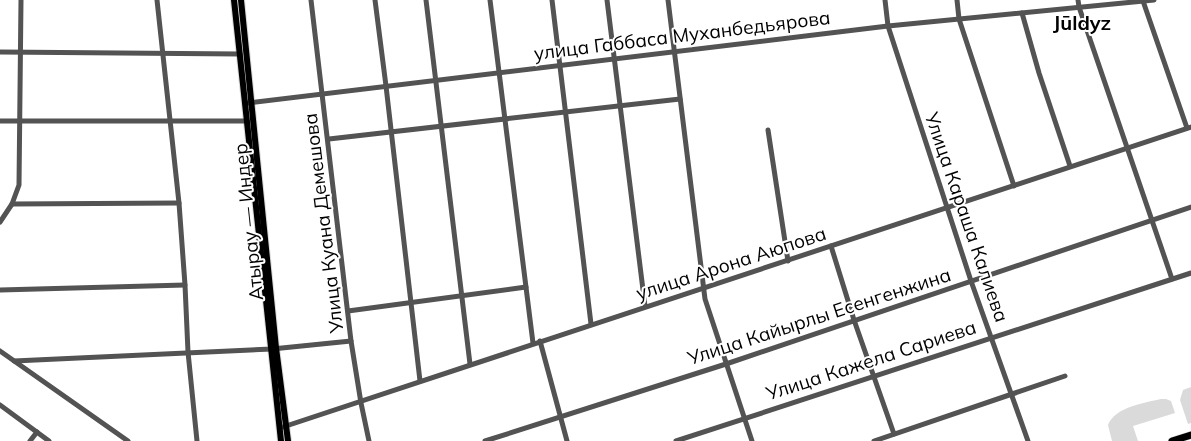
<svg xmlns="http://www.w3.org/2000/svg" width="1191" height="441" font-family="Mulish,sans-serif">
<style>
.green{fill:#dadada}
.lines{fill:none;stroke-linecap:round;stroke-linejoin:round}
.major-casing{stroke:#dbdbdb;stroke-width:8}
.highway-casing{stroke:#dbdbdb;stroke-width:8}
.minor{stroke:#535353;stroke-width:5}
.major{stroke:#000;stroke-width:6}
.highway{stroke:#000;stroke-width:7}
.labels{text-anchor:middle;stroke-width:4;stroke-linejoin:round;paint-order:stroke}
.street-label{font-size:19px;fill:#000;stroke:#fff}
.neighbourhood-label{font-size:20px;font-weight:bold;fill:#000;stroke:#fff}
</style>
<rect width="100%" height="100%" fill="#fff"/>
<!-- green -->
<g class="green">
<path d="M 1191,387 L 1191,423 L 1188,424 L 1180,400 L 1183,390 Z"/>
<path d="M 1161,399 L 1166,399 L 1171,401 L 1175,413 L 1133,426 L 1138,441 L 1112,441 L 1108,425 C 1115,407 1144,403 1161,399 Z"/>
</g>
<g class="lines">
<!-- major casing -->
<g class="major-casing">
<g id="major">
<path d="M 234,0 L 281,441"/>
<path d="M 241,0 L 276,348 L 288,441"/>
</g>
</g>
<!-- highway casing -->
<g class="highway-casing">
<path id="highway" d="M 1172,441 L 1191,435"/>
</g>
<!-- minor -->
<g class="minor">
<path d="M 157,0 L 179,203 L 185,285 L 188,352 L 197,441"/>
<path d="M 311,0 L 351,341 L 361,403 L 369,441"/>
<path d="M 375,0 L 386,86 L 420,381"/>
<path d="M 426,0 L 470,364"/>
<path d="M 490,0 L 533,343"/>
<path d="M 552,0 L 591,324"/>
<path d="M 607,0 L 645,306"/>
<path d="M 668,0 L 705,299 L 752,441"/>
<path d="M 885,0 L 888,26 L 971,281 L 1028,441"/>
<path d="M 957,0 L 959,19 L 1014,186"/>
<path d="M 1078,0 L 1079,7 L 1172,279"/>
<path d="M 1143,1 L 1187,128"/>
<path d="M 1022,13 L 1039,73 L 1070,166"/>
<path d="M 0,52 L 240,54"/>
<path d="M 248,103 L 888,26 L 1154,0"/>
<path d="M 0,121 L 247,121"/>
<path d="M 768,130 L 788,261"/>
<path d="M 329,139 L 680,99"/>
<path d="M 12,204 L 179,203"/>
<path d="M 0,222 L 12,204 L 19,185 L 21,0"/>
<path d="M 831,246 L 854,320 L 894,434"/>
<path d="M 0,290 L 185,285"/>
<path d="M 348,311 L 526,287"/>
<path d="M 540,341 L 567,441"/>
<path d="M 0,351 L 128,441"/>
<path d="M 14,361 L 272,349 L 351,341"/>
<path d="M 0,405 L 49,441"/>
<path d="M 283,427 L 1191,127"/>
<path d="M 30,441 L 37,432"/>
<path d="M 485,441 L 726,364 L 1191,207"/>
<path d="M 676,441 L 1191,273"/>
<path d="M 874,441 L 1065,376"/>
</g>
<!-- major -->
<use href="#major" class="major"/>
<!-- highway -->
<use href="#highway" class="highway"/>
</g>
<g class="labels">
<!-- street labels -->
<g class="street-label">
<text transform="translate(682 35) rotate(-7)" y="7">улица Габбаса Муханбедьярова</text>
<text transform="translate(967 217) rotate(71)" y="7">Улица Караша Калиева</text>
<text transform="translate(248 222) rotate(-96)" y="7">Атырау — Индер</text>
<text transform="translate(323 223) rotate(-97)" y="7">Улица Куана Демешова</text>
<text transform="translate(731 263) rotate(-18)" y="7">улица Арона Аюпова</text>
<text transform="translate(819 316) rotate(-18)" y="7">Улица Кайырлы Есенгенжина</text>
<text transform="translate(871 360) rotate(-18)" y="7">Улица Кажела Сариева</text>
</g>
<!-- neighbourhood labels -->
<g class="neighbourhood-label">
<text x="1082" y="30">Jūldyz</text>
</g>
</g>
</svg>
